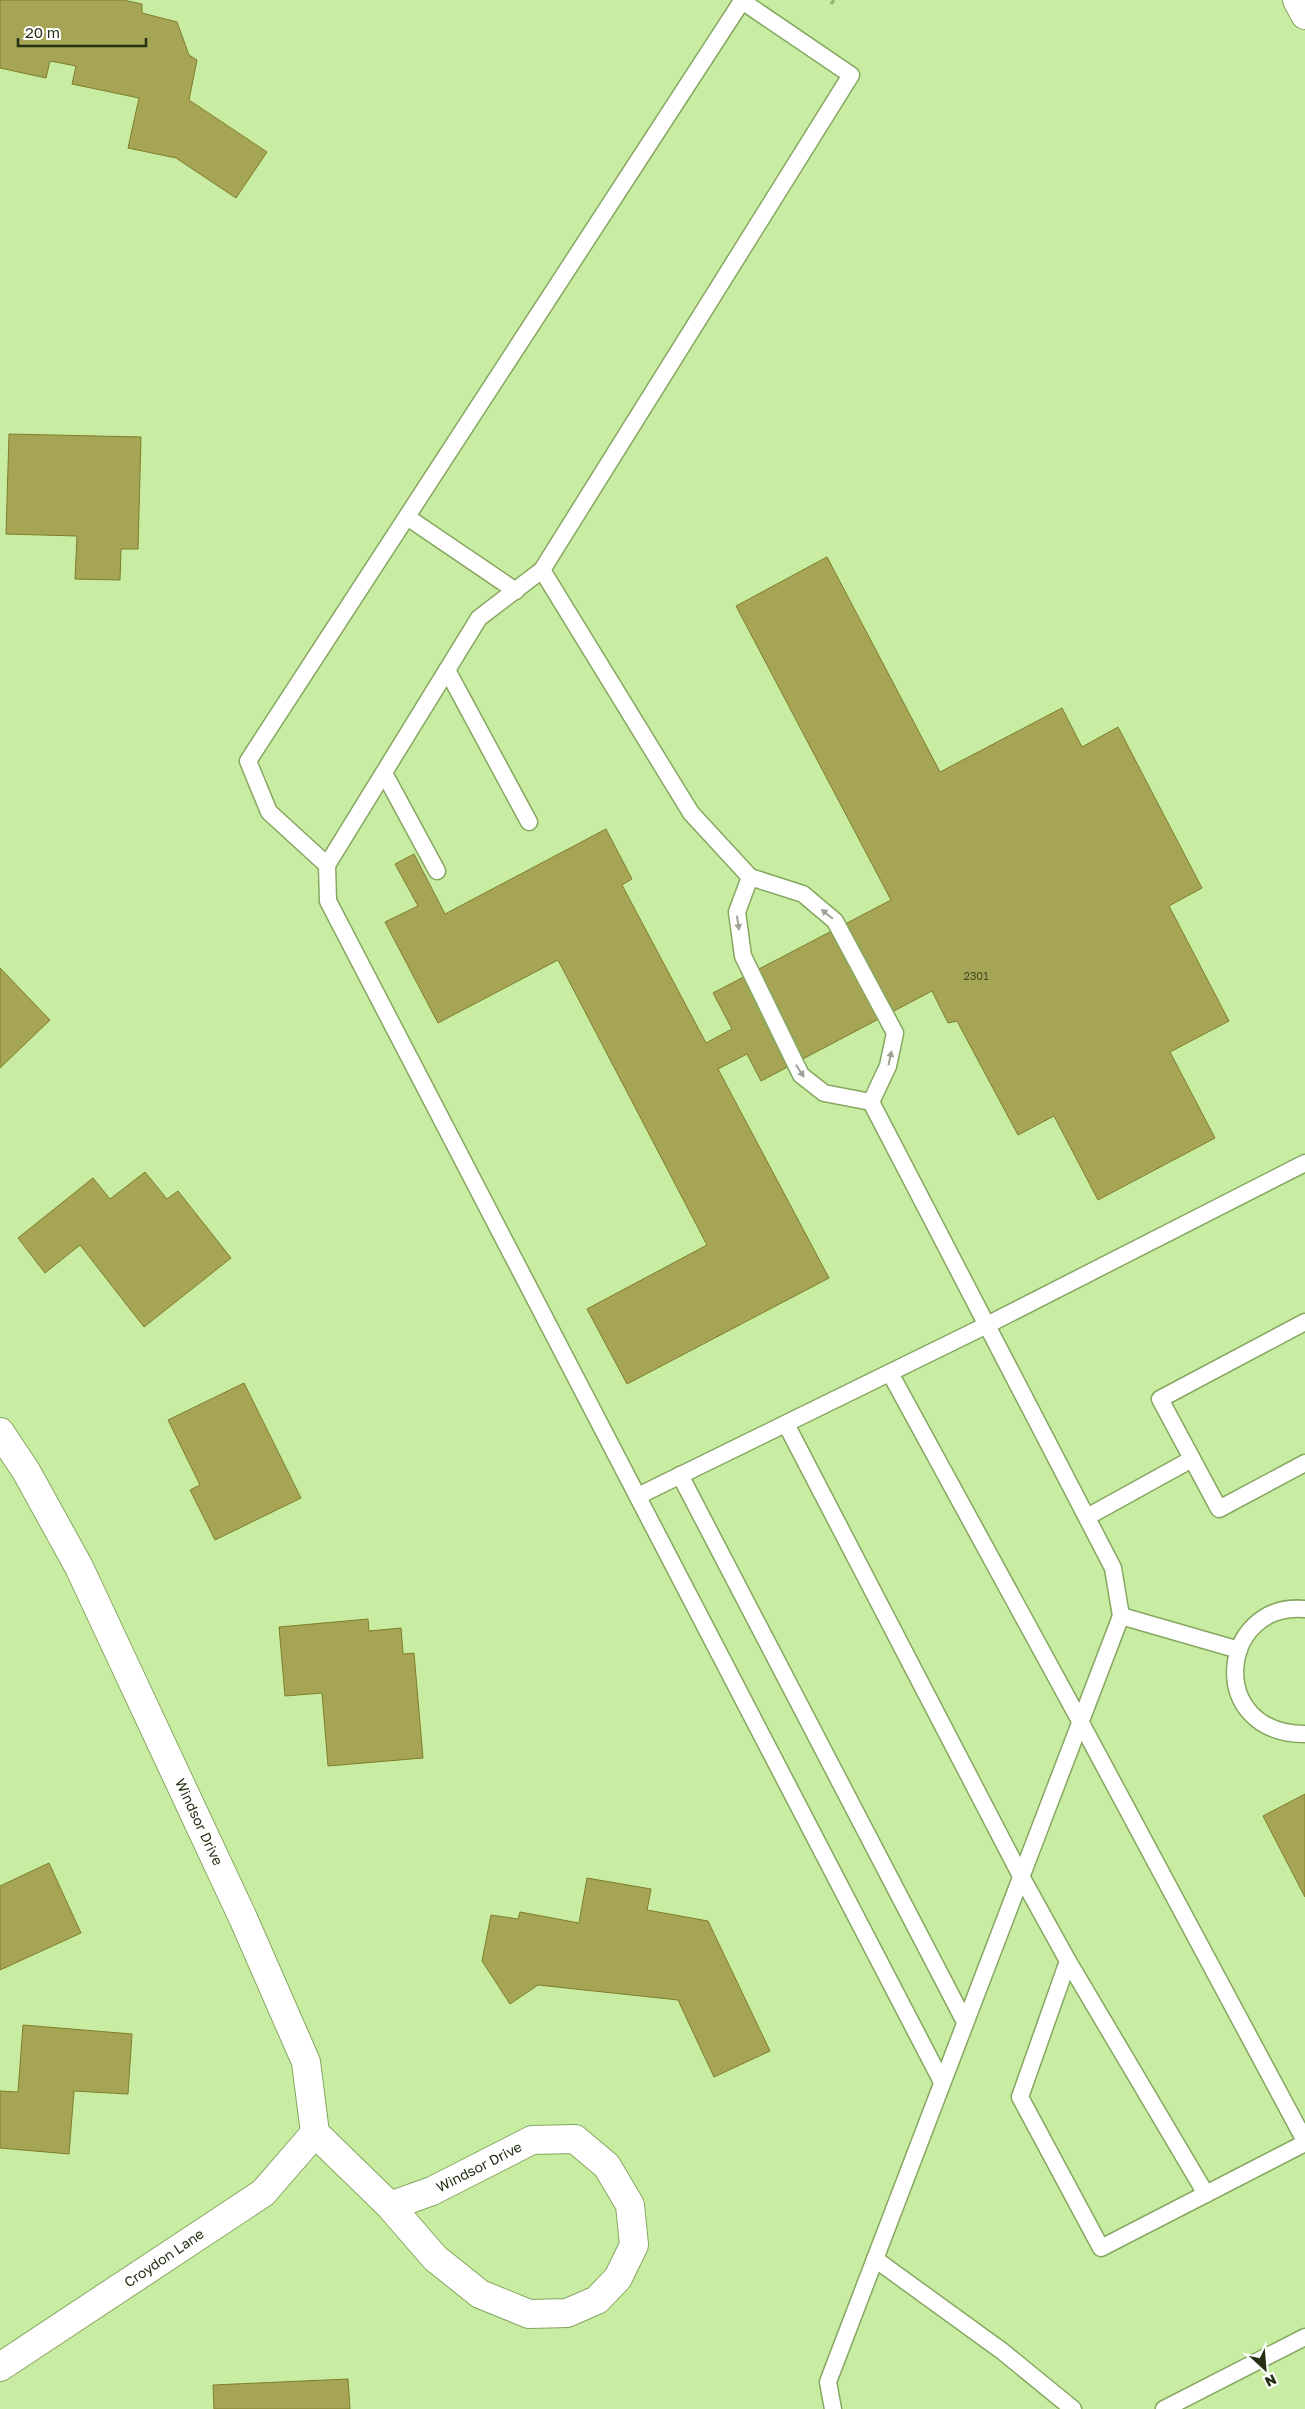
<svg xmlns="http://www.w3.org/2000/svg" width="1305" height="2409" font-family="'Golos Text',sans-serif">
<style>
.building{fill:#a5a555;stroke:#7e7e2b}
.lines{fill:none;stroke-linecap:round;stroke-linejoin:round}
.lane-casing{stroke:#86a760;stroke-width:19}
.street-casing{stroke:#86a760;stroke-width:30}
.secondary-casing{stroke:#86a760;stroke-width:30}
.path{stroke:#96b376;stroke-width:3;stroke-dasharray:5 2.5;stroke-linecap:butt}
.lane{stroke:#fff;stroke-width:16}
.street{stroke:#fff;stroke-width:28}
.secondary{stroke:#fff;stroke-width:28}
.oneway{fill:#9ca295}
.labels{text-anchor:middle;stroke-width:4;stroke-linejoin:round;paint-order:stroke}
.number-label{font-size:11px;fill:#444e24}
.street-label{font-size:14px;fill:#243114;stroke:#fff}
</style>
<rect width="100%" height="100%" fill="#c8eca2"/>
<!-- building -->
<g class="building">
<path d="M 0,0 L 123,0 L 142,4 L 142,13 L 177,22 L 189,55 L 197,60 L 189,100 L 267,152 L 236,198 L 176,158 L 128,148 L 139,98 L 72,84 L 76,66 L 50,61 L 46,78 L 0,68 Z"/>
<path d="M 9,434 L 141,437 L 138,549 L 121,549 L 120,580 L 75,579 L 77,536 L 6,534 Z"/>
<path d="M 827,557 L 940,772 L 1062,708 L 1082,747 L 1118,727 L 1202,888 L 1169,906 L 1229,1021 L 1170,1052 L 1215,1138 L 1098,1200 L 1054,1116 L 1018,1135 L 957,1021 L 948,1023 L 932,991 L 761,1081 L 747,1054 L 718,1069 L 829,1278 L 627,1384 L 587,1309 L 707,1245 L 558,960 L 438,1023 L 385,922 L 418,906 L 395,864 L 414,854 L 445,914 L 606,829 L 632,879 L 622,885 L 706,1043 L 732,1029 L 713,993 L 891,900 L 736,606 Z"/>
<path d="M 0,968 L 50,1020 L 0,1068 Z"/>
<path d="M 145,1172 L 167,1199 L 178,1191 L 231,1258 L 144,1327 L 80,1245 L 45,1273 L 18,1238 L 93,1178 L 110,1199 Z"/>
<path d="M 244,1383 L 301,1498 L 215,1540 L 190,1490 L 200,1485 L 168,1420 Z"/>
<path d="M 368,1619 L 369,1631 L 401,1628 L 403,1654 L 414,1653 L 423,1758 L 328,1766 L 322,1693 L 285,1696 L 279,1627 Z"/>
<path d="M 1305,1794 L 1305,1897 L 1263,1816 Z"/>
<path d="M 49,1863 L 81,1933 L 0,1970 L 0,1886 Z"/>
<path d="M 587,1878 L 651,1889 L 647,1910 L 708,1921 L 770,2051 L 714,2077 L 678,2000 L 538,1985 L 510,2004 L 482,1961 L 491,1915 L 518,1919 L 520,1912 L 579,1923 Z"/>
<path d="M 23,2025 L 132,2034 L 128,2094 L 74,2091 L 69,2154 L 0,2148 L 0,2091 L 18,2092 Z"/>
<path d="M 348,2379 L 350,2409 L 214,2409 L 213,2385 Z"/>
</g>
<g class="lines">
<!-- lane casing -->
<g class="lane-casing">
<g id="lane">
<path d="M 742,1 L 851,75 L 542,570 L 479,618 L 327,865 L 269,812 L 248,761 Z"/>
<path d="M 407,517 L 516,591"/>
<path d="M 542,570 L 691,813 L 750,877 L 803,894 L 835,921 L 895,1033 L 888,1066 L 871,1102"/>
<path d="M 447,670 L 529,822"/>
<path d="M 384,773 L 437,871"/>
<path d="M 327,865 L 328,901 L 942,2082"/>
<path d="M 750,877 L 737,912 L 743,956 L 801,1075 L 824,1093 L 871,1102"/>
<path d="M 1305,1322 L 1160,1399 L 1219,1509 L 1305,1463"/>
<path d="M 890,1373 L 1080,1721 L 1305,2141"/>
<path d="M 786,1424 L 1021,1876 L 1068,1961 L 1206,2194"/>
<path d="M 680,1475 L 965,2022"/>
<path d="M 638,1496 L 987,1325 L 1305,1163"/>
<path d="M 1087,1517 L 1192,1459"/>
<path d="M 1305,1609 C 1219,1601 1205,1734 1305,1734"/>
<path d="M 1121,1616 L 1239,1650"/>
<path d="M 1068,1961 L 1020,2097 L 1101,2248 L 1305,2143"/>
<path d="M 875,2259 L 1002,2351 L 1073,2409"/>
<path d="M 833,2409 L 828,2382 L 1121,1616 L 1113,1568 L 871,1102"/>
<path d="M 1164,2409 L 1305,2337"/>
</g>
</g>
<!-- street casing -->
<g class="street-casing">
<g id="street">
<path d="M 0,1432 L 26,1471 L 79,1567 L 243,1918 L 306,2062 L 315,2133 L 390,2206 L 435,2258 L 480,2294 L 529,2314 L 567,2313 L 597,2300 L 618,2278 L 634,2245 L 630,2205 L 607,2166 L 575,2139 L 532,2140 L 432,2191 L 390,2206"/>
<path d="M 0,2367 L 263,2193 L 315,2133"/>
</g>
</g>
<!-- secondary casing -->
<g class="secondary-casing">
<path id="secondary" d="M 1297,0 L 1305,15"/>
</g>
<!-- path -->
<path class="path" d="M 831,4 L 834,0"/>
<!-- lane -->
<use href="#lane" class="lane"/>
<!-- street -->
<use href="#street" class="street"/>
<!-- secondary -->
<use href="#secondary" class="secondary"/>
</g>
<!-- one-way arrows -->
<defs><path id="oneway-solid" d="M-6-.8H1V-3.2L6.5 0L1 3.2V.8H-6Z" transform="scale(1.25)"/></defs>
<g class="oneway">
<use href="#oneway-solid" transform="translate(827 914) rotate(-141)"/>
<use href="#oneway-solid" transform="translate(738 923) rotate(82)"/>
<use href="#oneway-solid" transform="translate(890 1058) rotate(-78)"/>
<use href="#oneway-solid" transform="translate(800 1071) rotate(56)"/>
</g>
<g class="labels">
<!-- number labels -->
<g class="number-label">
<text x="976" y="980">2301</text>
</g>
<!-- street labels -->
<g class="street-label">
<text transform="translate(199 1822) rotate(65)" y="5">Windsor Drive</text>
<text transform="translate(479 2167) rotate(-27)" y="5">Windsor Drive</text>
<text transform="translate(164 2258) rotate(-34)" y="5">Croydon Lane</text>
</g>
</g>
<!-- north arrow -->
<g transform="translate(1265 2369) rotate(154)" stroke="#ffffff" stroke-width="4" paint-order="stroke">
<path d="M0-4L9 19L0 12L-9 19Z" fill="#243114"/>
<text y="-8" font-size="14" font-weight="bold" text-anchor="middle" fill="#243114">N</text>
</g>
<!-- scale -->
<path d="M18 38v8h128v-8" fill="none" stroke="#243114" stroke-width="2.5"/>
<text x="25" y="38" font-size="15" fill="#243114" stroke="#ffffff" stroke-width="4" paint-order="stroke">20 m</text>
</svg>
